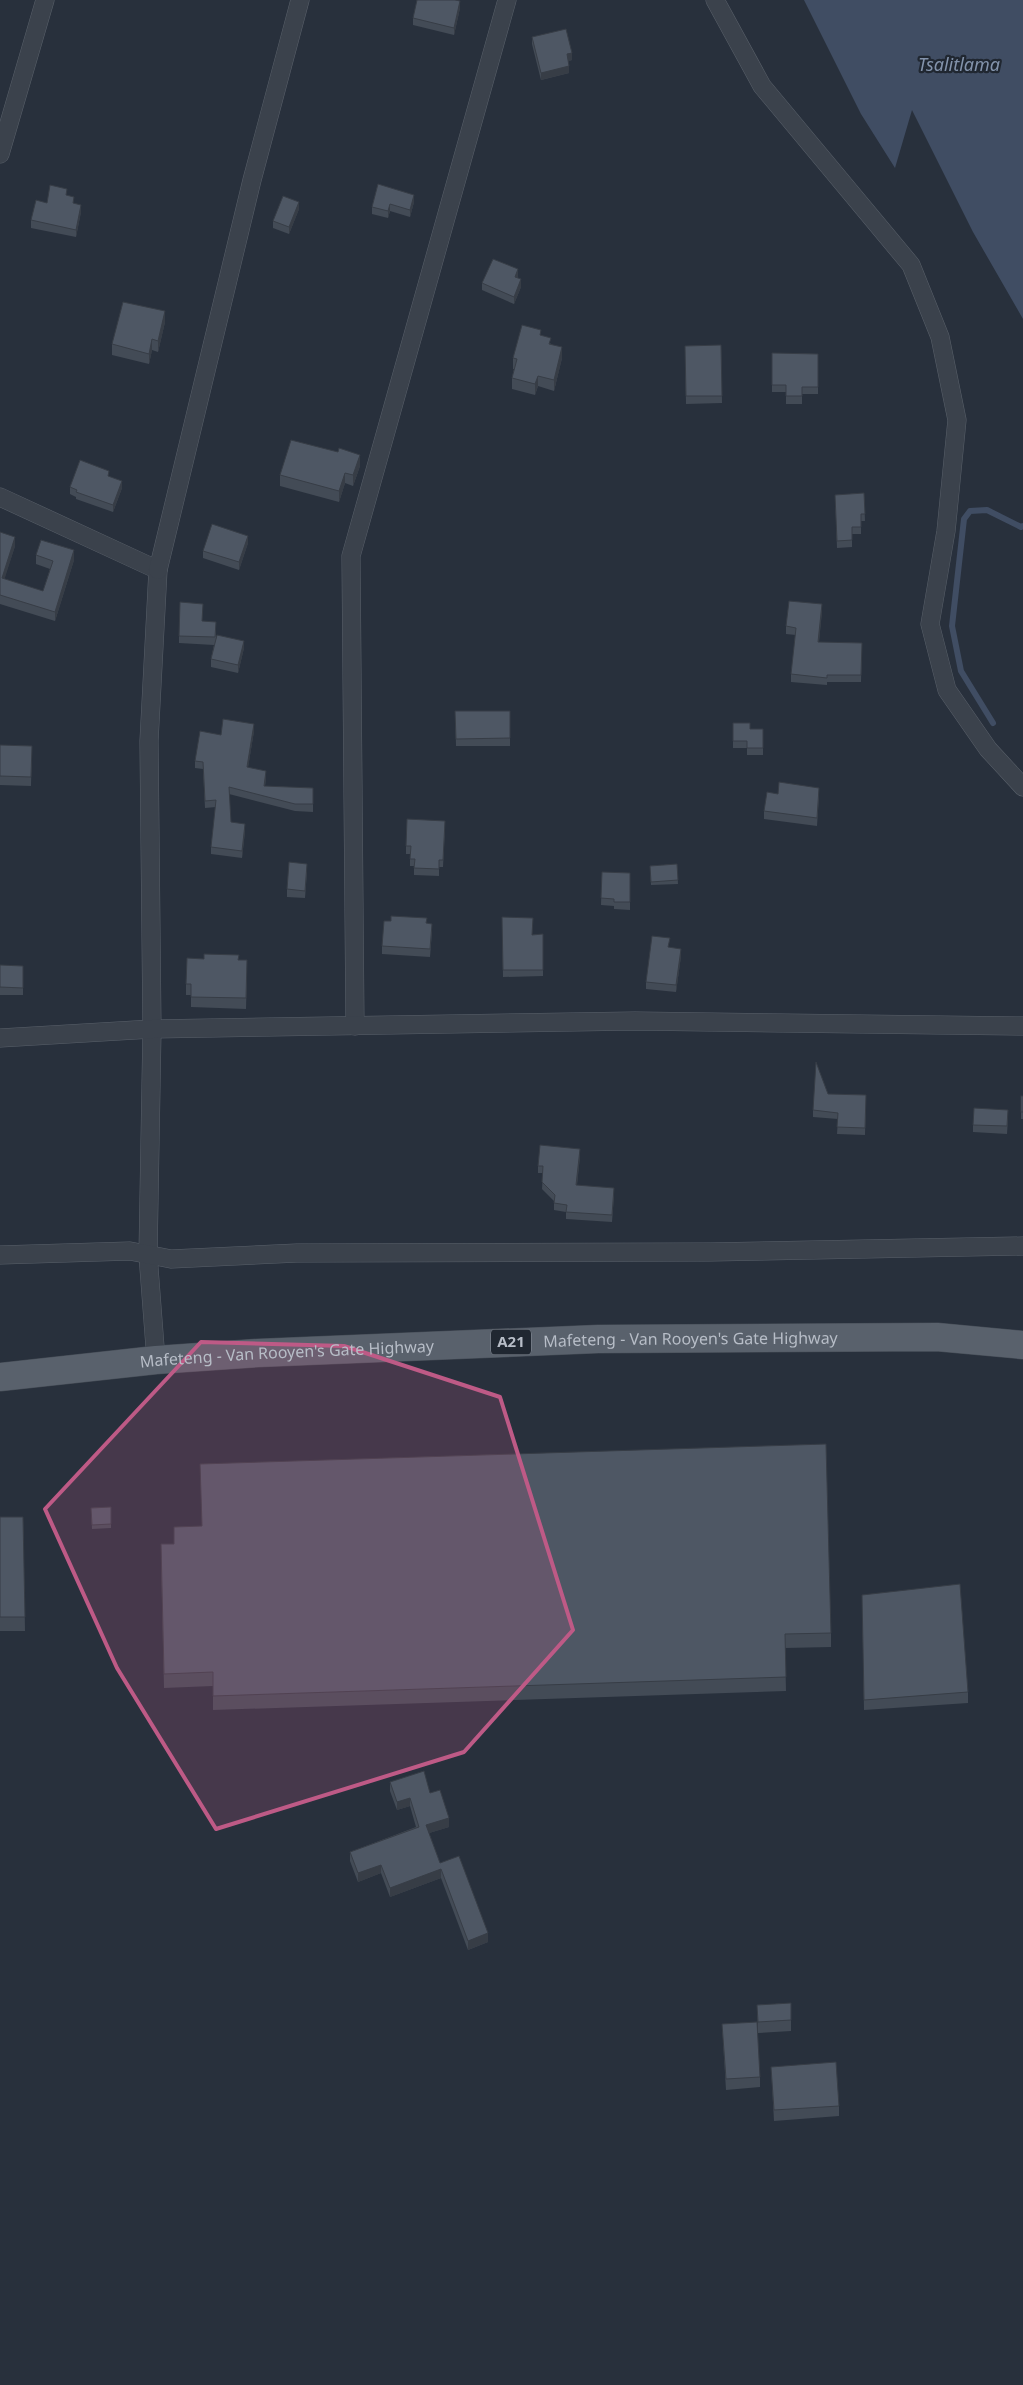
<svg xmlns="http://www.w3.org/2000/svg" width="1023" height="2385" font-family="'Noto Sans',sans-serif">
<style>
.water{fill:#404d63}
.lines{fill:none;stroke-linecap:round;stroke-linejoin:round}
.stream{stroke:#404d63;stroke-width:6}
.minor-casing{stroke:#59606a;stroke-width:19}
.primary-casing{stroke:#444b55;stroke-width:29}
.minor{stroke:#3b424c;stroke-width:18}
.primary{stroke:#59616c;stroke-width:28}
.wall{fill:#434b56}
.shaded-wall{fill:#373d46}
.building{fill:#4e5764;stroke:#373d46}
.marked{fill:#be5a86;fill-opacity:0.2;stroke:#be5a86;stroke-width:4;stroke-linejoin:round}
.labels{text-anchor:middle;stroke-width:4.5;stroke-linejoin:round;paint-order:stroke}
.shield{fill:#202731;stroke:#8a909a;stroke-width:1}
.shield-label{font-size:15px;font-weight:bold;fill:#b7bdc7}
.street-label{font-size:16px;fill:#b7bdc7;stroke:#202731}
.water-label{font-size:18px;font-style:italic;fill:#8393ab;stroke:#202731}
</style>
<rect width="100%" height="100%" fill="#28303c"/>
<!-- water -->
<path class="water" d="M 804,0 L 1023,0 L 1023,319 L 973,232 L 912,110 L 895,168 L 861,114 Z"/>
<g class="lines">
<!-- stream -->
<path class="stream" d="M 993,723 L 961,671 L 952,626 L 964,519 L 970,511 L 987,510 L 1021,527 L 1023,526"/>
<!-- minor casing -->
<g class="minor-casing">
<g id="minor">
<path d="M 715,0 L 762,86 L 911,265 L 940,337 L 957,420 L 946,531 L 930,624 L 947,690 L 988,749 L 1023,787"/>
<path d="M 0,154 L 45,0"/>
<path d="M 0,497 L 158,570 L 149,741 L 152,1029 L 148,1255 L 156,1360"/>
<path d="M 158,570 L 252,180 L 300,0"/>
<path d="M 355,1026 L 351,556 L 507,0"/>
<path d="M 0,1038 L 152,1029 L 635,1021 L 1023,1026"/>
<path d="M 0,1255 L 130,1251 L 171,1259 L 297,1253 L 710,1252 L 1023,1246"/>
</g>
</g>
<!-- primary casing -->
<g class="primary-casing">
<g id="primary">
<path id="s1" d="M 0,1377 L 156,1360 L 258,1353 L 598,1339 L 937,1337 L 1023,1345"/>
</g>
</g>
<!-- minor -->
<use href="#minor" class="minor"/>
<!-- primary -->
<use href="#primary" class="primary"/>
</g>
<!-- wall -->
<g class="wall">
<path d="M 460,8 L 454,35 L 413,25 L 413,18 Z"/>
<path d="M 532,37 L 572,60 L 568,61 L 569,73 L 541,80 L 532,44 Z"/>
<path d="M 378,184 L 414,202 L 410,217 L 390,211 L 388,218 L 372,214 L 372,207 Z"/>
<path d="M 67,195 L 81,212 L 76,237 L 31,228 L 31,220 L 47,203 Z"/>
<path d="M 299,209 L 289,234 L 273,228 L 273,221 Z"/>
<path d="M 518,277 L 517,278 L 521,287 L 514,304 L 482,290 L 482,283 Z"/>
<path d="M 165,322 L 158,352 L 152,350 L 149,364 L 112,355 L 112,344 Z"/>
<path d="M 541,335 L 551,344 L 562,358 L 554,391 L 538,386 L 535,395 L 512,389 L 512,378 L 514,369 L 513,369 L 513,358 Z"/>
<path d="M 721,345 L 722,403 L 686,404 L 685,346 Z"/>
<path d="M 772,353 L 818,354 L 818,394 L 802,394 L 802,404 L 786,404 L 786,392 L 772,392 Z"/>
<path d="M 338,452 L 360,466 L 353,486 L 345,483 L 339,502 L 280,486 L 280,475 Z"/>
<path d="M 109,476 L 122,488 L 113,512 L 76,499 L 76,497 L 70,494 L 70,487 Z"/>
<path d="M 864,493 L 865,521 L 861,521 L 861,534 L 852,534 L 852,547 L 837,548 L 835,495 Z"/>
<path d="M 0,532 L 15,546 L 4,579 L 43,591 L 50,569 L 36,564 L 36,555 L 74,560 L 55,621 L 0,604 Z"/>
<path d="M 248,543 L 239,570 L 203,558 L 203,551 Z"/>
<path d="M 822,611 L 819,642 L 862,643 L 861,682 L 827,682 L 827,685 L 791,682 L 791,674 L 796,635 L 786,634 L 786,626 Z"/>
<path d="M 202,621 L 216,629 L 216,639 L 244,648 L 238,673 L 211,667 L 211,659 L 214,645 L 179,643 L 179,636 Z"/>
<path d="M 455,711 L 510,711 L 510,746 L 456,746 Z"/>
<path d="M 733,723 L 750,729 L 763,729 L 763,755 L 747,755 L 747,748 L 733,748 Z"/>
<path d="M 254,731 L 248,767 L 266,778 L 265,786 L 313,788 L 313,812 L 295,811 L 229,794 L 231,822 L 245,831 L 242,858 L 211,854 L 211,847 L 216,807 L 205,808 L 203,769 L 195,768 L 195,761 L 221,735 Z"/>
<path d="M 0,745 L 32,746 L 31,786 L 0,785 Z"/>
<path d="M 819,795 L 817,826 L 764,819 L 764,811 Z"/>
<path d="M 445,828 L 443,867 L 439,867 L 439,876 L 414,875 L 414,866 L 410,866 L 410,854 L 406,854 L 406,846 Z"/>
<path d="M 677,864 L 678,884 L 651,885 L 650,866 Z"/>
<path d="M 307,871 L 305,898 L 287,897 L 287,889 Z"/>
<path d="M 602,872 L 630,873 L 630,910 L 614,909 L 614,906 L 601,905 Z"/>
<path d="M 502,917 L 532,935 L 543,934 L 543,976 L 503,977 Z"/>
<path d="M 427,923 L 432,931 L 430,957 L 382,954 L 382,946 Z"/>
<path d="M 669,947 L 681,956 L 676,992 L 646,989 L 646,982 Z"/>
<path d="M 239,960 L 247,971 L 246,1009 L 191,1007 L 191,995 L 186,995 L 186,984 Z"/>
<path d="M 0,965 L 23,966 L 23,995 L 0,995 Z"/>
<path d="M 828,1094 L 866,1095 L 865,1135 L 837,1134 L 838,1119 L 813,1117 L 813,1110 Z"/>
<rect x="1021" y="1096" width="2" height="23"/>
<path d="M 1008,1117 L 1007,1134 L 973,1132 L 973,1125 Z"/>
<path d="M 580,1156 L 577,1185 L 614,1195 L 612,1222 L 566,1219 L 566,1212 L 554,1210 L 554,1201 L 542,1189 L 543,1173 L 538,1173 L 538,1166 Z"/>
<path d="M 111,1507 L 111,1528 L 92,1529 L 91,1508 Z"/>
<path d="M 0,1517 L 23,1517 L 25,1631 L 0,1631 Z"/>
<path d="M 161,1558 L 831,1633 L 831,1647 L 785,1648 L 786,1691 L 213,1710 L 213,1686 L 164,1688 Z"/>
<path d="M 862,1595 L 968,1692 L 968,1703 L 864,1710 Z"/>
<path d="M 390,1782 L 430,1793 L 449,1827 L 429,1833 L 440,1863 L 488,1942 L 468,1950 L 441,1878 L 390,1897 L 381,1873 L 358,1882 L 350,1861 L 350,1852 L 416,1827 L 410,1806 L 397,1810 L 390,1791 Z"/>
<path d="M 791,2003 L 791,2031 L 758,2033 L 757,2005 Z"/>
<path d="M 722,2024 L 760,2077 L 760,2087 L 726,2090 Z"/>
<path d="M 771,2067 L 839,2106 L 839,2116 L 774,2121 Z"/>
</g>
<!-- shaded-wall -->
<g class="shaded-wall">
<path d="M 460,1 L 460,8 L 454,35 L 454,28 Z"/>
<path d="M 572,53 L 572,60 L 567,62 L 567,54 Z"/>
<path d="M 569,66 L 569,73 L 541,80 L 541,73 Z"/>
<path d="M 414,195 L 414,202 L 410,217 L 410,210 Z"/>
<path d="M 299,202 L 299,209 L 289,234 L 289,227 Z"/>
<path d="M 390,204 L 390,211 L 388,218 L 388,211 Z"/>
<path d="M 81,205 L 81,212 L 76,237 L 76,230 Z"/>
<path d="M 518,269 L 518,277 L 515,284 L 515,277 Z"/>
<path d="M 521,279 L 521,287 L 514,304 L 514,297 Z"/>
<path d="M 165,311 L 165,322 L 158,352 L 158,341 Z"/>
<path d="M 152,339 L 152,350 L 149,364 L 149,354 Z"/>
<path d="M 562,347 L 562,358 L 554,391 L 554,380 Z"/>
<path d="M 538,376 L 538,386 L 535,395 L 535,384 Z"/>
<path d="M 360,455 L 360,466 L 353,486 L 353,475 Z"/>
<path d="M 345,473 L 345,483 L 339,502 L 339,491 Z"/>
<path d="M 122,481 L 122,488 L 113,512 L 113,505 Z"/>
<path d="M 248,536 L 248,543 L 239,570 L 239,562 Z"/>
<path d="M 15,537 L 15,546 L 2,587 L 2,578 Z"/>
<path d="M 74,550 L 74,560 L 55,621 L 55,612 Z"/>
<path d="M 822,604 L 822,611 L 818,649 L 818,642 Z"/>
<path d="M 244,641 L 244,648 L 238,673 L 238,665 Z"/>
<path d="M 254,724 L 254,731 L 247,774 L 247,767 Z"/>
<path d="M 266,771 L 266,778 L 264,793 L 264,786 Z"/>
<path d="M 245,824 L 245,831 L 242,858 L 242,851 Z"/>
<path d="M 681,949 L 681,956 L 676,992 L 676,985 Z"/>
<path d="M 580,1149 L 580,1156 L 576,1192 L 576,1185 Z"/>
<path d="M 410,1798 L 410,1806 L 397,1810 L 397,1802 Z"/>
<path d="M 449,1818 L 449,1827 L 426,1834 L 426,1825 Z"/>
<path d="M 381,1865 L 381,1873 L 358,1882 L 358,1873 Z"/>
<path d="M 441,1869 L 441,1878 L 390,1897 L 390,1888 Z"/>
<path d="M 488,1933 L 488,1942 L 468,1950 L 468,1941 Z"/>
</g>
<!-- building -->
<g class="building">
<path d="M 417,0 L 455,0 L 460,1 L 454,28 L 413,18 Z"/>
<path d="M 566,29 L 572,53 L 567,54 L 569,66 L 541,73 L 532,37 Z"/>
<path d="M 378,184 L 414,195 L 410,210 L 390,204 L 388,211 L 372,207 Z"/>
<path d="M 50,185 L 67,189 L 66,195 L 74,197 L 73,203 L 81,205 L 76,230 L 31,220 L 36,200 L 47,203 Z"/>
<path d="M 283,196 L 299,202 L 289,227 L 273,221 Z"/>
<path d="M 493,259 L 518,269 L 515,277 L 521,279 L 514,297 L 482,283 Z"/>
<path d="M 123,302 L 165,311 L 158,341 L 152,339 L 149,354 L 112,344 Z"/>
<path d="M 522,325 L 541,330 L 540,335 L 551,338 L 549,344 L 562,347 L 554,380 L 538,376 L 535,384 L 512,378 L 517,359 L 513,358 Z"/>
<path d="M 721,345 L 722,396 L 686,396 L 685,346 Z"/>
<path d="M 772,353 L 818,354 L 818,387 L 802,387 L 802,396 L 786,396 L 786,385 L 772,385 Z"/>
<path d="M 291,440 L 338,452 L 339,448 L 360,455 L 353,475 L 345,473 L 339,491 L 280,475 Z"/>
<path d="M 80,460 L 109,471 L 108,476 L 122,481 L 113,505 L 76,492 L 77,490 L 70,487 Z"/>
<path d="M 864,493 L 865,514 L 861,514 L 861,527 L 852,527 L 852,540 L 837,541 L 835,495 Z"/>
<path d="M 212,524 L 248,536 L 239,562 L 203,551 Z"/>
<path d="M 0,532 L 15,537 L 2,578 L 43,591 L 53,561 L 36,555 L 41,540 L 74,550 L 55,612 L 0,595 Z"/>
<path d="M 789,601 L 822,604 L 818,642 L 862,643 L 861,675 L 827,675 L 827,678 L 791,674 L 796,628 L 786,626 Z"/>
<path d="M 180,602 L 203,604 L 202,621 L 216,622 L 215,637 L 179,636 Z"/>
<path d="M 217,635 L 244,641 L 238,665 L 211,659 Z"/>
<path d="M 455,711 L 510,711 L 510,738 L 456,739 Z"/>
<path d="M 223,719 L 254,724 L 247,767 L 266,771 L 264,786 L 313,788 L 313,804 L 295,804 L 229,787 L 231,822 L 245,824 L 242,851 L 211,847 L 216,800 L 205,801 L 203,762 L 195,761 L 200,731 L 221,735 Z"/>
<path d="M 733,723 L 750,723 L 750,729 L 763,729 L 763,748 L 747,748 L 747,741 L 733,741 Z"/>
<path d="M 0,745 L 32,746 L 31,777 L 0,776 Z"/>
<path d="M 779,782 L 819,788 L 817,818 L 764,811 L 767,792 L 778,794 Z"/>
<path d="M 407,819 L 445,821 L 443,860 L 439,860 L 439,869 L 414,868 L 415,859 L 410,859 L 411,846 L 406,846 Z"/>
<path d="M 289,862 L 307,864 L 305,891 L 287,889 Z"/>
<path d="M 677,864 L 678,880 L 651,882 L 650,866 Z"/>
<path d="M 602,872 L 630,873 L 630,902 L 614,902 L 614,899 L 601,898 Z"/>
<path d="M 391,916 L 427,918 L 426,923 L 432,924 L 430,949 L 382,946 L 384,921 L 391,921 Z"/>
<path d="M 502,917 L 533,918 L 532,935 L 543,934 L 543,970 L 503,970 Z"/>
<path d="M 652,936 L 670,938 L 668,947 L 681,949 L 676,985 L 646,982 Z"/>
<path d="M 204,954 L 239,955 L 238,960 L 247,960 L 246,998 L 191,997 L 191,984 L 186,984 L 187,958 L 204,959 Z"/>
<path d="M 0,965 L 23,966 L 23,988 L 0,987 Z"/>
<path d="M 816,1062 L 828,1094 L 866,1095 L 865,1128 L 837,1127 L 838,1113 L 813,1110 Z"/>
<rect x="1021" y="1096" width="2" height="16"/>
<path d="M 974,1108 L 1008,1110 L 1007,1126 L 973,1125 Z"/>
<path d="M 540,1145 L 580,1149 L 576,1185 L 614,1188 L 612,1215 L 566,1212 L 567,1205 L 554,1203 L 555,1195 L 542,1182 L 543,1166 L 538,1166 Z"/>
<path d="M 826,1444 L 831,1633 L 785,1634 L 786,1677 L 213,1696 L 213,1672 L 164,1674 L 161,1544 L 174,1544 L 174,1527 L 202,1526 L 200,1464 Z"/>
<path d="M 111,1507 L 111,1524 L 92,1525 L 91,1508 Z"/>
<path d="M 0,1517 L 23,1517 L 25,1617 L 0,1617 Z"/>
<path d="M 960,1584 L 968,1692 L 864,1700 L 862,1595 Z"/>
<path d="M 424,1771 L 430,1793 L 440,1790 L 449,1818 L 426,1825 L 440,1863 L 459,1856 L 488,1933 L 468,1941 L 441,1869 L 390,1888 L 381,1865 L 358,1873 L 350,1852 L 419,1827 L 410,1798 L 397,1802 L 390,1782 Z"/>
<path d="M 791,2003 L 791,2020 L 758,2022 L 757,2005 Z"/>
<path d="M 757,2022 L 760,2077 L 726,2079 L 722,2024 Z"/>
<path d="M 836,2062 L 839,2106 L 774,2110 L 771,2067 Z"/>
</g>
<!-- marked area -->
<path class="marked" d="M 201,1342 L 344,1346 L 500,1397 L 573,1630 L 464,1752 L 216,1829 L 117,1668 L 45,1509 Z"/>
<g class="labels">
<!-- shield labels -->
<rect class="shield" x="491" y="1329.5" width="40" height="25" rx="4"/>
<g class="shield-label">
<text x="511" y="1347">A21</text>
</g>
<!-- street labels -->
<g class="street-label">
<text dy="6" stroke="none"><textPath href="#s1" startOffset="692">Mafeteng - Van Rooyen's Gate Highway</textPath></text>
<text dy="6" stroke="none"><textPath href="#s1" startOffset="288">Mafeteng - Van Rooyen's Gate Highway</textPath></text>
</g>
<!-- water labels -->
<g class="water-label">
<text x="959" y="71">Tsalitlama</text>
</g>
</g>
</svg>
